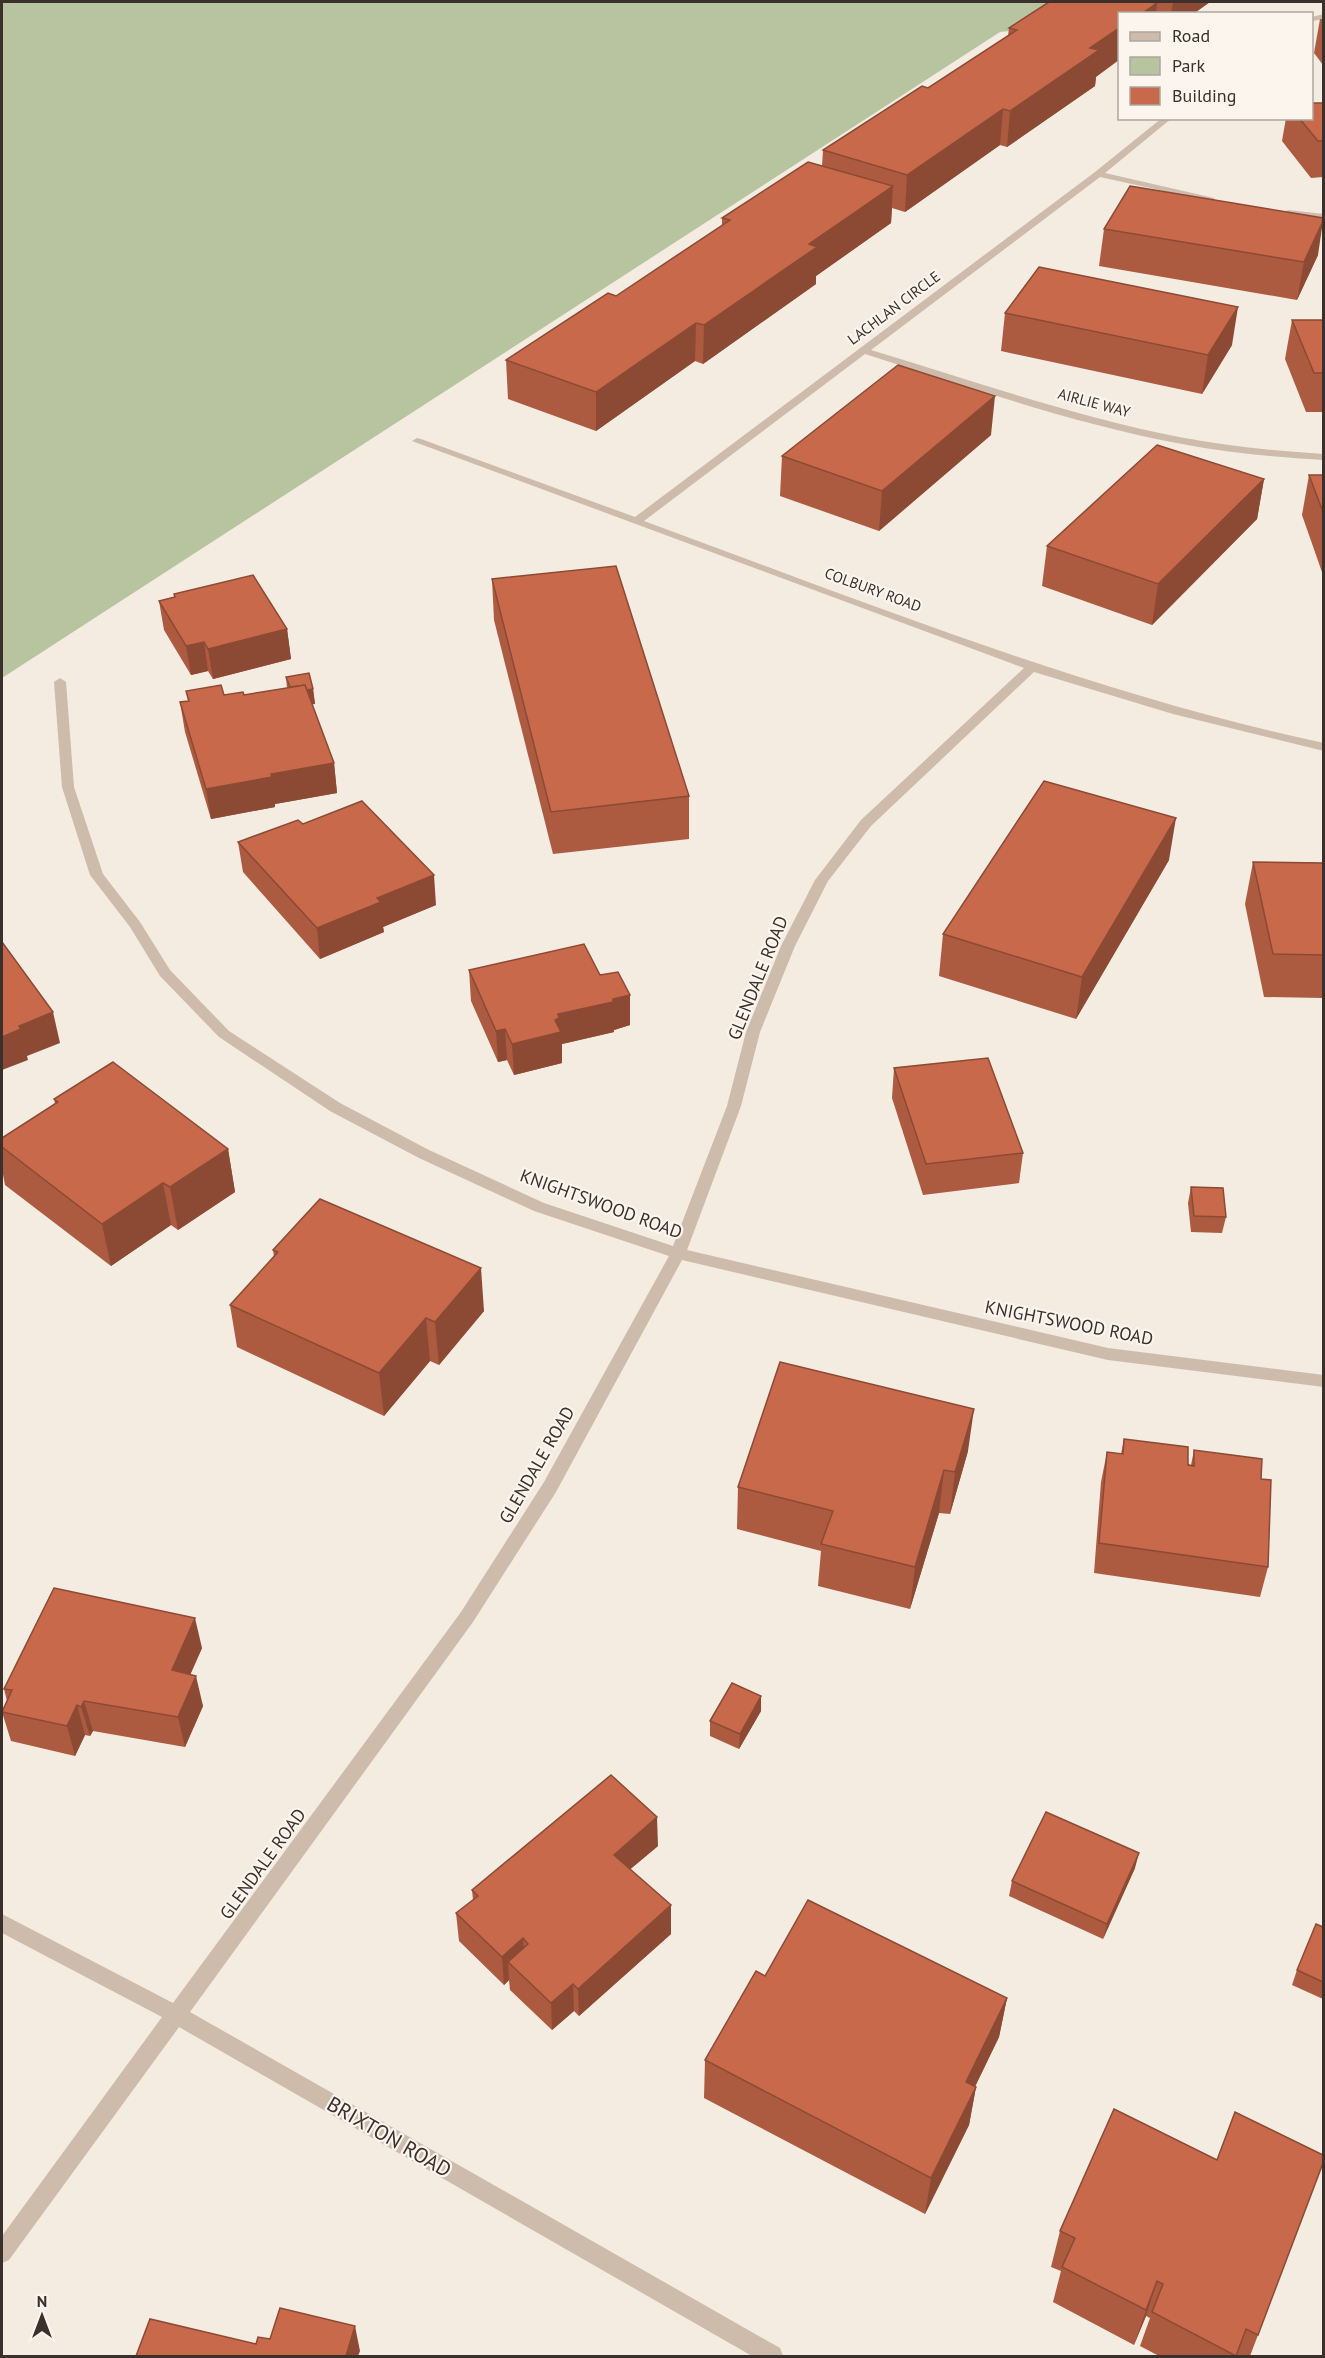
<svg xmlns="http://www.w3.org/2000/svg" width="1325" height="2358" font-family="'PT Sans',sans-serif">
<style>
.green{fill:#b8c4a0}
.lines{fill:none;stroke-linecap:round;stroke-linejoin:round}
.street{fill:#cdbbac;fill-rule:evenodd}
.wall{fill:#ac5a40}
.shaded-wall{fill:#8c4a34}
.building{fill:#c8694b;stroke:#8c4a34;stroke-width:1.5}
.labels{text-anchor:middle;stroke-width:4.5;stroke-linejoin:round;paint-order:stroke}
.far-street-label{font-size:15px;fill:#3b302b;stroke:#fbf5ee}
.street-label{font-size:18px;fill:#3b302b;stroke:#fbf5ee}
.near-street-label{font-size:21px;fill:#3b302b;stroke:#fbf5ee}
</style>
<rect width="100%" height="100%" fill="#f4ebe1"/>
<!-- green -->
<path class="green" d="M 2,2 L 1072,2 L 1034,28 L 1000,32 L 2,678 Z"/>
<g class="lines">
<!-- street -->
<g class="street">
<path d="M 1324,14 L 1324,19 L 1312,21 L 1312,17 Z"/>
<path d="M 1162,118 L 1172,118 L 1105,173 L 1214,198 L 1214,202 L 1100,177 L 871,350 C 973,381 1074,416 1179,437 C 1226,446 1275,451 1324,454 L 1324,460 C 1276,457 1229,453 1182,444 C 1074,424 970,387 865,354 L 644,521 C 868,603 1090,693 1324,743 L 1324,751 L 1173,714 L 1034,672 L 871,826 L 828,881 L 795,946 L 760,1032 L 741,1106 L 687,1250 L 1108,1348 L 1324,1375 L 1324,1387 L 1108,1360 L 682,1260 L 556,1492 L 473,1622 L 190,2012 L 780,2348 L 783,2356 L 752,2356 L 179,2027 L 9,2260 L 2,2263 L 2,2236 L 162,2017 L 2,1933 L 2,1914 L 173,2003 L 461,1612 L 544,1482 L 669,1256 L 534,1211 L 419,1158 L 330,1111 L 219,1037 L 160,976 L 130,927 L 90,875 L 62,787 L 54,682 L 60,678 L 66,682 L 74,787 L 103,874 L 140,922 L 170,970 L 229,1031 L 340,1103 L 429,1150 L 544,1203 L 673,1246 L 727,1106 L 746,1032 L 781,946 L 815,880 L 861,820 L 1024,668 L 412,441 L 417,438 L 421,439 L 635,517 L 1095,172 Z"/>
<path d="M 1288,210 L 1324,214 L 1324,220 L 1285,215 L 1283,213 Z"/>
</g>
</g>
<!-- wall -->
<g class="wall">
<path d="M 1049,2 L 1210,2 L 1193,14 L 1119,14 L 1096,77 L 1095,86 L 1007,147 L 1000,145 L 905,212 L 892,208 L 891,223 L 816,276 L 816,284 L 703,364 L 695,361 L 596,431 L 508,399 L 506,360 L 616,296 L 722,226 L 722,218 L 822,166 L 823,150 L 928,88 L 1008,36 L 1009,28 Z"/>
<path d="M 1320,19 L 1323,19 L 1323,65 L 1314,53 Z"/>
<path d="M 1323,103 L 1323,177 L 1311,178 L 1282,141 L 1286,118 L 1299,118 Z"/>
<path d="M 1104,229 L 1318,255 L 1297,300 L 1099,266 Z"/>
<path d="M 1005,313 L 1232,345 L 1202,394 L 1001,351 Z"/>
<path d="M 1292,320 L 1323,320 L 1323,412 L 1306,412 L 1285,359 Z"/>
<path d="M 991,435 L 879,531 L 780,496 L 782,456 Z"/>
<path d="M 1309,475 L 1323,475 L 1323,575 L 1302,515 Z"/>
<path d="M 1264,479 L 1257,519 L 1152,625 L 1042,586 L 1047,546 Z"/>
<path d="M 492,579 L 689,796 L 689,839 L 553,854 L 494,620 Z"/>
<path d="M 174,594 L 287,629 L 291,659 L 213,679 L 208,671 L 191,675 L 164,630 L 159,601 L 174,597 Z"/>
<path d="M 286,677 L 313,689 L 315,704 L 312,704 L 334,763 L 337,793 L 275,804 L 275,807 L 211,819 L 185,732 L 180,702 L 188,701 L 186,691 L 224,695 L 244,695 L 287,688 Z"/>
<path d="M 303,824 L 436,905 L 383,927 L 384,932 L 320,959 L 243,872 L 238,842 Z"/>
<path d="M 1169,860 L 1076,1019 L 939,976 L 943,934 Z"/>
<path d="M 1253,862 L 1323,863 L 1323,998 L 1264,997 L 1245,904 Z"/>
<path d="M 469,970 L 600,975 L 630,995 L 630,1025 L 614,1030 L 614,1032 L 562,1044 L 562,1063 L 514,1075 L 507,1060 L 498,1062 L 471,1001 Z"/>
<path d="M 894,1068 L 1023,1153 L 1019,1183 L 923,1195 L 892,1098 Z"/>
<path d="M 54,1099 L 228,1149 L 235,1192 L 178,1230 L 171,1225 L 111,1266 L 5,1185 L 2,1169 L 2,1138 L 55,1104 Z"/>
<path d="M 1191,1187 L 1226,1217 L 1222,1233 L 1191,1232 L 1188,1203 Z"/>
<path d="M 273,1250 L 484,1311 L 439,1365 L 430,1361 L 384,1416 L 237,1347 L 230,1305 L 274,1257 Z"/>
<path d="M 1124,1439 L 1191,1465 L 1194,1450 L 1261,1479 L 1268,1567 L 1260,1597 L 1094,1573 L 1101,1482 L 1107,1452 L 1121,1454 Z"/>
<path d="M 968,1451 L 950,1514 L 939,1513 L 910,1609 L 818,1586 L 821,1551 L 737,1529 L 738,1487 Z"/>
<path d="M 202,1648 L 190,1675 L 203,1706 L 185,1747 L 93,1731 L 90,1736 L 85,1735 L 75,1756 L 11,1741 L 2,1712 L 7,1701 L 4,1689 Z"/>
<path d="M 761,1711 L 739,1749 L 710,1736 L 710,1721 Z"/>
<path d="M 658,1846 L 630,1869 L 671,1934 L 579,2016 L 574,2011 L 552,2030 L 510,1990 L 509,1980 L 504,1985 L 459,1941 L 456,1913 L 473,1900 L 472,1890 Z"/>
<path d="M 1135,1868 L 1103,1939 L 1009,1896 L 1012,1881 Z"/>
<path d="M 1323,1927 L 1323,1999 L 1292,1985 L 1297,1970 Z"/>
<path d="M 765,1976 L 1007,1998 L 999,2037 L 975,2087 L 976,2087 L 969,2125 L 925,2214 L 704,2098 L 705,2060 Z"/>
<path d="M 1114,2109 L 1258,2335 L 1250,2356 L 1159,2356 L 1140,2346 L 1150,2318 L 1146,2316 L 1134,2345 L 1053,2302 L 1061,2271 L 1051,2267 L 1060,2231 Z"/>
</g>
<!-- shaded-wall -->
<g class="shaded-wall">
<path d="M 1173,2 L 1210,2 L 1193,14 L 1171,14 Z"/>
<path d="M 1157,3 L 1156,14 L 1141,14 Z"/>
<path d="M 1119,28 L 1119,60 L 1096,77 L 1095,86 L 1007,147 L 1010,111 L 1090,48 Z"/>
<path d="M 1003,109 L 1000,145 L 905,212 L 907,175 Z"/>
<path d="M 893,186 L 891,223 L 816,276 L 816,284 L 703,364 L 704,325 L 809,244 Z"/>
<path d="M 1323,221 L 1318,255 L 1297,300 L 1304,262 Z"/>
<path d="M 1238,307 L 1232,345 L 1202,394 L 1208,355 Z"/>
<path d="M 696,323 L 695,361 L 596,431 L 596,392 Z"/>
<path d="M 995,396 L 991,435 L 879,531 L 882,491 Z"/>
<path d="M 1264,479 L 1257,519 L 1152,625 L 1158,584 Z"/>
<path d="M 287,629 L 291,659 L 213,679 L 208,649 Z"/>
<path d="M 204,642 L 208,671 L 191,675 L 186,646 Z"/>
<path d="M 313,689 L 315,704 L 293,707 L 291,692 Z"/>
<path d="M 334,763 L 337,793 L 275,804 L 275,807 L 211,819 L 206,789 L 271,774 Z"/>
<path d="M 1176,818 L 1169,860 L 1076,1019 L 1082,977 Z"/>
<path d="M 434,875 L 436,905 L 383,927 L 384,932 L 320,959 L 317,928 L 377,898 Z"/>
<path d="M 630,995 L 630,1025 L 614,1030 L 614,1032 L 562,1044 L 562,1063 L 514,1075 L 512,1044 L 555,1020 L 558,1014 Z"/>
<path d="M 53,1012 L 60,1043 L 27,1056 L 28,1060 L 2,1070 L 2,1037 L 19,1026 Z"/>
<path d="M 505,1029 L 507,1060 L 498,1062 L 496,1031 Z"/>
<path d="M 228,1149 L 235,1192 L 178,1230 L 170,1187 Z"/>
<path d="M 163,1183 L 171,1225 L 111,1266 L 102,1224 Z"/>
<path d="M 481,1268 L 484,1311 L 439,1365 L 435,1322 Z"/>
<path d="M 426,1318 L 430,1361 L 384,1416 L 379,1373 Z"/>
<path d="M 974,1409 L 968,1451 L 950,1514 L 955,1472 Z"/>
<path d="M 944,1470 L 939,1513 L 910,1609 L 915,1567 Z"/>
<path d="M 195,1618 L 202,1648 L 179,1700 L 172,1670 Z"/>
<path d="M 196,1676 L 203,1706 L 185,1747 L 178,1717 Z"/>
<path d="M 761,1696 L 761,1711 L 739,1749 L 740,1734 Z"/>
<path d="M 84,1701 L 93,1731 L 90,1736 L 81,1707 Z"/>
<path d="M 77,1705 L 85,1735 L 75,1756 L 67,1726 Z"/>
<path d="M 657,1817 L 658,1846 L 614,1883 L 614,1855 Z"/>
<path d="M 1139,1853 L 1135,1868 L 1103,1939 L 1107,1924 Z"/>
<path d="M 671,1905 L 671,1934 L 579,2016 L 578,1989 Z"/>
<path d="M 523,1938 L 525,1966 L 508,1962 L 509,1980 L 504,1985 L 502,1957 Z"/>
<path d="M 573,1984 L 574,2011 L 552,2030 L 551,2003 Z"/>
<path d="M 1007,1998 L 999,2037 L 959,2119 L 966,2082 Z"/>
<path d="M 976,2087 L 969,2125 L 925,2214 L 931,2178 Z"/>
<path d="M 1157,2281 L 1146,2316 L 1134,2345 L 1146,2310 Z"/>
<path d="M 355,2326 L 360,2351 L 358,2356 L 346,2356 Z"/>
</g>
<!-- building -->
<g class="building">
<path d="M 1049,2 L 1151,2 L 1157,3 L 1141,14 L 1119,14 L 1119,28 L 1090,48 L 1099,50 L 1010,111 L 1003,109 L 907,175 L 823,150 L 922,86 L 928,88 L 1017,30 L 1009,28 Z"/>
<path d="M 1311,103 L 1323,103 L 1323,141 L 1318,141 L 1299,118 L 1311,118 Z"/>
<path d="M 808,162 L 893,186 L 809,244 L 817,247 L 704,325 L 696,323 L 596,392 L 506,360 L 608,293 L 616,296 L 730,220 L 722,218 Z"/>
<path d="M 1130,186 L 1323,218 L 1323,221 L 1304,262 L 1104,229 Z"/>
<path d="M 1039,267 L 1238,307 L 1208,355 L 1005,313 Z"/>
<path d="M 1292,320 L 1323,320 L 1323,373 L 1314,373 Z"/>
<path d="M 898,365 L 995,396 L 882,491 L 782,456 Z"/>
<path d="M 1157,445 L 1264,479 L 1158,584 L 1047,546 Z"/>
<path d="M 1309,475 L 1323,475 L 1323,512 Z"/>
<path d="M 616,566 L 689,796 L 551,812 L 492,579 Z"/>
<path d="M 253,575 L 287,629 L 208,649 L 204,642 L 186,646 L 159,601 L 175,597 L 174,594 Z"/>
<path d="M 309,673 L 313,689 L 306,690 L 305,685 L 290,687 L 286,677 Z"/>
<path d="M 221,685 L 224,695 L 243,692 L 244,695 L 305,685 L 334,763 L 271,774 L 272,777 L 206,789 L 180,702 L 189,701 L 186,691 Z"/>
<path d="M 1044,781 L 1176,818 L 1082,977 L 943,934 Z"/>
<path d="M 362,801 L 434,875 L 377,898 L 381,902 L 317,928 L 238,842 L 298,820 L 303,824 Z"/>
<path d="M 1253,862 L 1323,863 L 1323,955 L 1273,954 Z"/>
<path d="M 2,942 L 53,1012 L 19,1026 L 21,1029 L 2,1037 Z"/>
<path d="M 584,944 L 600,975 L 618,972 L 630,995 L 613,999 L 613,1002 L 558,1014 L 559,1018 L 555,1020 L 561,1032 L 512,1044 L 505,1029 L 496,1031 L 469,970 Z"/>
<path d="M 988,1058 L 1023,1153 L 926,1164 L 894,1068 Z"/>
<path d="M 113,1062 L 228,1149 L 170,1187 L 163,1183 L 102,1224 L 2,1147 L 2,1138 L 58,1102 L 54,1099 Z"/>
<path d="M 1191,1187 L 1223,1188 L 1226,1217 L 1194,1216 Z"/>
<path d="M 320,1199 L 481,1268 L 435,1322 L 426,1318 L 379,1373 L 230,1305 L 278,1252 L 273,1250 Z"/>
<path d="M 780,1362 L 974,1409 L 955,1472 L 944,1470 L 915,1567 L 821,1544 L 833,1511 L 738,1487 Z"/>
<path d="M 1124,1439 L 1188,1447 L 1188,1465 L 1194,1466 L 1194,1450 L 1262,1459 L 1261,1479 L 1271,1480 L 1268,1567 L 1099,1543 L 1107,1452 L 1123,1454 Z"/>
<path d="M 54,1588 L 195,1618 L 172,1670 L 196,1676 L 178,1717 L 84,1701 L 81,1707 L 77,1705 L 67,1726 L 2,1712 L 12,1690 L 4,1689 Z"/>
<path d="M 732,1683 L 761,1696 L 740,1734 L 710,1721 Z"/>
<path d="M 611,1775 L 657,1817 L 614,1855 L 671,1905 L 578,1989 L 573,1984 L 551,2003 L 508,1962 L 528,1944 L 523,1938 L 502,1957 L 456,1913 L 478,1896 L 472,1890 Z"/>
<path d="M 1046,1812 L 1139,1853 L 1107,1924 L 1012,1881 Z"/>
<path d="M 808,1900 L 1007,1998 L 966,2082 L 976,2087 L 931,2178 L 705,2060 L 756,1971 L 765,1976 Z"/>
<path d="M 1316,1924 L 1323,1927 L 1323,1982 L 1297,1970 Z"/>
<path d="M 1114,2109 L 1217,2160 L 1235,2112 L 1323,2155 L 1323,2163 L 1258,2335 L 1246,2329 L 1236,2356 L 1152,2312 L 1163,2284 L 1157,2281 L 1146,2310 L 1062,2267 L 1075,2238 L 1060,2231 Z"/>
<path d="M 280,2308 L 355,2326 L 346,2356 L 136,2356 L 150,2319 L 256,2344 L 258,2337 L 270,2339 Z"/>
</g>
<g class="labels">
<!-- far-street labels -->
<g class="far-street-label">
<text transform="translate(894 308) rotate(-37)" y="5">LACHLAN CIRCLE</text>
<text transform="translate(1094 403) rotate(15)" y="5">AIRLIE WAY</text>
<text transform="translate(873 590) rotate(20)" y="5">COLBURY ROAD</text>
</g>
<!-- street labels -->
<g class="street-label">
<text transform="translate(758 978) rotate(-68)" y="6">GLENDALE ROAD</text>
<text transform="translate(601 1204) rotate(20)" y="6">KNIGHTSWOOD ROAD</text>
<text transform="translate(1069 1323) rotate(11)" y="6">KNIGHTSWOOD ROAD</text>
<text transform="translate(537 1465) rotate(-60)" y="6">GLENDALE ROAD</text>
<text transform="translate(263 1864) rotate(-54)" y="6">GLENDALE ROAD</text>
</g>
<!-- near-street labels -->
<g class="near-street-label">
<text transform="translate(389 2137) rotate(30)" y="7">BRIXTON ROAD</text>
</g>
</g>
<!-- border -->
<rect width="1325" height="2358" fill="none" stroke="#3b302b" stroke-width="6"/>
<!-- legend -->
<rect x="1118" y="12" width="195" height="108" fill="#fbf5ee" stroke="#aea6a0" stroke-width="1.5"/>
<rect x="1130" y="32" width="30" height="9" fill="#cdbbac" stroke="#aea6a0" stroke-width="1.5"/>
<text x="1172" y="42" font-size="18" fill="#3b302b">Road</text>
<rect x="1130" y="57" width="30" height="18" fill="#b8c4a0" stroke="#aea6a0" stroke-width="1.5"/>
<text x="1172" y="72" font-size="18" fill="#3b302b">Park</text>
<rect x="1130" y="87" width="30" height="18" fill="#c8694b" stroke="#aea6a0" stroke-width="1.5"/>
<text x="1172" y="102" font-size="18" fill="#3b302b">Building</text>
<!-- north arrow -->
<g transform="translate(42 2316)" stroke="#fbf5ee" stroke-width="4.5" paint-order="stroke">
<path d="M0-4.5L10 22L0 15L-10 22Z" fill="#3b302b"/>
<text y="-9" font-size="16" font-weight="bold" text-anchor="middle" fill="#3b302b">N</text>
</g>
</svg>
